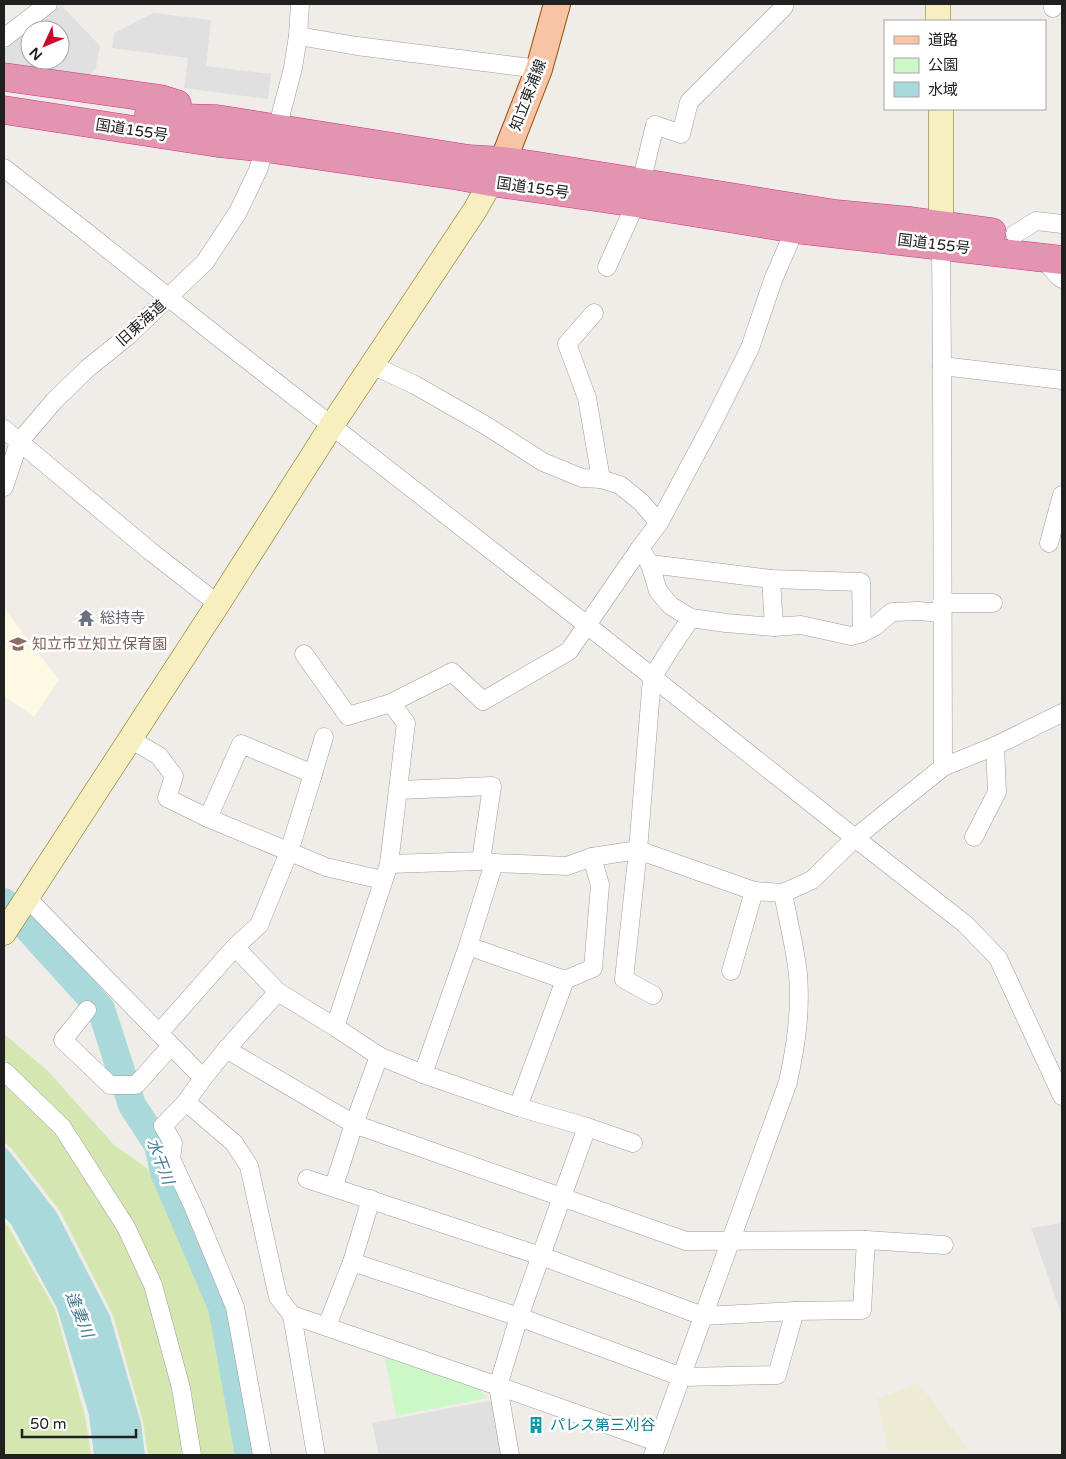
<svg xmlns="http://www.w3.org/2000/svg" width="1066" height="1459" font-family="'Varela Round','Noto Sans JP',sans-serif">
<style>
.education{fill:#fdf9e3}
.farmland{fill:#eeebd4}
.grass{fill:#d5e7b0}
.park{fill:#ccf7c7}
.parking{fill:#e0e0e0;fill-rule:evenodd}
.water{fill:#aad9db}
.lines{fill:none;stroke-linecap:round;stroke-linejoin:round}
.river{stroke:#aad9db;stroke-width:28}
.street-casing{stroke:#9d9d9d;stroke-width:19}
.secondary-casing{stroke:#746c0b;stroke-width:25}
.primary-casing{stroke:#944c08;stroke-width:28}
.highway-casing{stroke:#d23085;stroke-width:29}
.street{stroke:#fff;stroke-width:18}
.secondary{stroke:#f7efbf;stroke-width:24}
.primary{stroke:#f7c5a5;stroke-width:26}
.highway{stroke:#e394b1;stroke-width:28}
.labels{text-anchor:middle;stroke-width:5;stroke-linejoin:round;paint-order:stroke}
.street-label{font-size:15px;fill:#202020;stroke:#fff}
.worship-label{font-size:15px;fill:#5b616d;stroke:#fff;text-anchor:start}
.education-label{font-size:15px;fill:#785e54;stroke:#fff;text-anchor:start}
.culture-label{font-size:15px;fill:#0d838f;stroke:#fff;text-anchor:start}
.water-label{font-size:16px;font-style:italic;fill:#477c95;stroke:#fff}
</style>
<rect width="100%" height="100%" fill="#f0ece7"/>
<!-- education -->
<path class="education" d="M 4,608 L 59,680 L 34,717 L 4,696 Z"/>
<!-- farmland -->
<path class="farmland" d="M 919,1383 L 968,1450 L 888,1450 L 877,1399 Z"/>
<!-- grass -->
<g class="grass">
<path d="M 4,1034 L 48,1071 L 114,1145 L 148,1169 L 212,1311 L 240,1455 L 198,1455 L 158,1284 L 66,1121 L 4,1059 Z"/>
<path d="M 4,1077 L 58,1131 L 121,1231 L 148,1290 L 174,1383 L 187,1455 L 148,1455 L 143,1422 L 113,1315 L 60,1211 L 12,1149 L 4,1142 Z"/>
<path d="M 4,1222 L 8,1226 L 55,1309 L 85,1416 L 91,1455 L 4,1455 Z"/>
</g>
<!-- park -->
<path class="park" d="M 384,1353 L 476,1387 L 487,1398 L 396,1416 Z"/>
<!-- parking -->
<g class="parking">
<path d="M 61,5 L 100,46 L 96,68 L 85,79 L 4,66 L 4,50 ZM 30,30 L 60,30 L 60,60 L 30,60 Z"/>
<path d="M 153,13 L 211,20 L 206,66 L 271,74 L 268,99 L 184,88 L 188,58 L 112,48 L 114,33 Z"/>
<path d="M 1062,1223 L 1062,1316 L 1031,1228 Z"/>
<path d="M 493,1400 L 502,1455 L 379,1455 L 372,1423 Z"/>
</g>
<!-- water -->
<path class="water" d="M 4,1146 L 9,1151 L 57,1213 L 110,1316 L 141,1423 L 145,1455 L 94,1455 L 89,1415 L 57,1308 L 11,1224 L 4,1217 Z"/>
<g class="lines">
<!-- river -->
<path class="river" d="M 4,902 L 101,1009 L 132,1105 L 158,1145 L 164,1172 L 222,1307 L 249,1455"/>
<!-- street casing -->
<g class="street-casing">
<g id="street">
<path d="M 1053,8 L 1054,4"/>
<path d="M 298,36 L 357,46 L 539,69"/>
<path d="M 4,38 L 48,4"/>
<path d="M 277,129 L 293,68 L 298,36 L 300,4"/>
<path d="M 4,168 L 85,231 L 227,344 L 587,625 L 855,838 L 965,924 L 998,958 L 1062,1096"/>
<path d="M 641,183 L 655,125 L 681,134 L 689,102 L 784,7 L 784,4"/>
<path d="M 1015,234 L 1036,221 L 1062,224"/>
<path d="M 941,245 L 942,366 L 943,767"/>
<path d="M 1042,257 L 1057,275 L 1062,279"/>
<path d="M 607,267 L 636,203"/>
<path d="M 594,313 L 567,344 L 587,398 L 601,479 L 620,485 L 641,502 L 659,523"/>
<path d="M 372,365 L 415,385 L 485,425 L 543,462 L 582,478 L 601,479"/>
<path d="M 942,366 L 1062,380"/>
<path d="M 4,429 L 150,551 L 218,604"/>
<path d="M 4,487 L 19,442 L 54,401 L 88,368 L 129,335 L 205,262 L 238,212 L 258,170 L 265,148"/>
<path d="M 1049,543 L 1062,495"/>
<path d="M 640,548 L 659,523 L 711,426 L 750,348 L 773,280 L 795,229"/>
<path d="M 650,564 L 771,579 L 861,582 L 862,633"/>
<path d="M 771,579 L 774,627"/>
<path d="M 942,603 L 993,603"/>
<path d="M 304,654 L 348,716 L 391,703"/>
<path d="M 130,739 L 159,756 L 174,776 L 167,798 L 208,818 L 326,867 L 382,880"/>
<path d="M 313,774 L 324,737"/>
<path d="M 399,790 L 492,786 L 481,861"/>
<path d="M 208,818 L 241,744 L 313,774 L 289,852 L 259,925 L 235,947 L 278,992 L 335,1027 L 379,1056 L 423,1074 L 518,1107 L 587,1127 L 633,1143"/>
<path d="M 974,837 L 997,792 L 995,746"/>
<path d="M 389,864 L 481,861 L 494,863 L 567,866 L 592,857 L 638,850 L 754,891 L 783,893 L 812,880 L 855,838 L 943,767 L 995,746 L 1062,713"/>
<path d="M 27,898 L 203,1078"/>
<path d="M 468,946 L 565,980"/>
<path d="M 731,971 L 754,891"/>
<path d="M 278,992 C 246,1027 213,1062 186,1102 L 234,1143 L 249,1166 L 278,1297 L 292,1315 L 316,1455"/>
<path d="M 653,995 L 624,979 L 638,850 L 652,678 L 670,649 L 691,618"/>
<path d="M 87,1010 L 63,1040 L 110,1085 L 136,1085 L 171,1046"/>
<path d="M 335,1027 L 389,864 L 406,723 L 391,703 L 452,672 L 483,701 L 569,651 L 640,548 L 650,564 L 658,591 L 671,606 L 691,618 L 726,623 L 774,627 L 801,625 L 851,636 L 862,633 L 874,627 L 892,612 L 919,611 L 942,613"/>
<path d="M 159,1033 L 235,947"/>
<path d="M 226,1049 L 354,1124 L 686,1241 L 866,1240 L 862,1310 L 795,1311 L 703,1316 L 541,1256 L 307,1179"/>
<path d="M 4,1071 L 62,1127 L 126,1227 L 153,1285 L 181,1388 L 192,1455"/>
<path d="M 423,1074 L 468,946 L 494,863"/>
<path d="M 186,1102 L 163,1126 L 173,1143 L 171,1159 L 193,1206 L 235,1307 L 262,1455"/>
<path d="M 518,1107 L 565,980 L 593,968 L 600,885 L 592,857"/>
<path d="M 587,1127 L 519,1317 L 498,1386 L 657,1442"/>
<path d="M 334,1186 L 354,1124 L 379,1056"/>
<path d="M 866,1240 L 944,1245"/>
<path d="M 352,1262 L 519,1317 L 682,1377 L 777,1375 L 795,1311"/>
<path d="M 292,1315 L 498,1386 L 510,1455"/>
<path d="M 327,1326 L 352,1262 L 371,1199"/>
<path d="M 653,1455 L 788,1082 C 796,1045 801,1012 798,974 C 795,947 788,920 783,893"/>
</g>
</g>
<!-- secondary casing -->
<g class="secondary-casing">
<g id="secondary">
<path d="M 938,4 L 938,21"/>
<path d="M 941,109 L 941,243"/>
<path d="M 4,933 L 218,604 L 332,425 L 475,210 L 491,182"/>
</g>
</g>
<!-- primary casing -->
<g class="primary-casing">
<path id="primary" d="M 493,179 L 503,161 L 539,69 L 557,4"/>
</g>
<!-- highway casing -->
<g class="highway-casing">
<g id="highway">
<path d="M 4,77 L 161,99 L 177,104"/>
<path d="M 4,110 L 218,143 L 265,148 L 459,176 L 491,182 L 636,203 L 795,229 L 1062,260"/>
<path d="M 149,114 L 183,118 L 217,119 L 469,159 L 503,161 L 532,165 L 836,214 L 911,221 L 992,232"/>
</g>
</g>
<!-- street -->
<use href="#street" class="street"/>
<!-- secondary -->
<use href="#secondary" class="secondary"/>
<!-- primary -->
<use href="#primary" class="primary"/>
<!-- highway -->
<use href="#highway" class="highway"/>
</g>
<!-- icons -->
<defs>
<g id="temple-bare" transform="scale(1.35)"><path d="M0-6L5-2H3V0L6.5 2.5H4V6H1.5V3h-3V6H-4V2.5H-6.5L-3 0V-2H-5Z" fill="#6b7280" stroke="#fff" stroke-width="2.5" paint-order="stroke"/></g>
<g id="school-bare" transform="scale(1.35)"><path d="M0-5L7-2L0 1L-7-2ZM-4 1L0 2.5L4 1V4Q0 6-4 4Z" fill="#8d6e63" stroke="#fff" stroke-width="2.5" paint-order="stroke"/></g>
<g id="building-bare" transform="scale(1.35)"><path d="M-4-6H4V6H1V3H-1V6H-4ZM-2.5-4.3h1.7v1.8h-1.7ZM.8-4.3h1.7v1.8H.8ZM-2.5-1h1.7V.8h-1.7ZM.8-1h1.7V.8H.8Z" fill="#0f9aa8" stroke="#fff" stroke-width="2.5" paint-order="stroke"/></g>
</defs>
<g fill-rule="evenodd">
<use href="#temple-bare" x="86" y="618"/>
<use href="#school-bare" x="18" y="644"/>
<use href="#building-bare" x="536" y="1425"/>
</g>
<g class="labels">
<!-- street labels -->
<g class="street-label">
<text transform="translate(528 95) rotate(-69)" y="5">知立東浦線</text>
<text transform="translate(132 130) rotate(9)" y="5">国道155号</text>
<text transform="translate(533 188) rotate(8)" y="5">国道155号</text>
<text transform="translate(934 244) rotate(7)" y="5">国道155号</text>
<text transform="translate(141 323) rotate(-42)" y="5">旧東海道</text>
</g>
<!-- worship labels -->
<g class="worship-label">
<text x="100" y="623">総持寺</text>
</g>
<!-- education labels -->
<g class="education-label">
<text x="32" y="649">知立市立知立保育園</text>
</g>
<!-- culture labels -->
<g class="culture-label">
<text x="550" y="1430">パレス第三刈谷</text>
</g>
<!-- water labels -->
<g class="water-label">
<text transform="translate(161 1161) rotate(69)" y="6">水干川</text>
<text transform="translate(80 1314) rotate(68)" y="6">逢妻川</text>
</g>
</g>
<!-- border -->
<rect width="1066" height="1459" fill="none" stroke="#202020" stroke-width="10"/>
<!-- legend -->
<rect x="884" y="20" width="162" height="90" fill="#ffffff" stroke="#a6a6a6"/>
<rect x="894" y="36" width="25" height="8" fill="#f7c5a5" stroke="#a6a6a6"/>
<text x="928" y="45" font-size="15" fill="#202020">道路</text>
<rect x="894" y="58" width="25" height="15" fill="#ccf7c7" stroke="#a6a6a6"/>
<text x="928" y="70" font-size="15" fill="#202020">公園</text>
<rect x="894" y="82" width="25" height="15" fill="#aad9db" stroke="#a6a6a6"/>
<text x="928" y="95" font-size="15" fill="#202020">水域</text>
<!-- north arrow -->
<g transform="translate(45 45) rotate(226)"><circle r="24" fill="#ffffff" stroke="#a6a6a6"/>
<path d="M0-4L9 19L0 12L-9 19Z" fill="#c60b2d"/>
<text y="-8" font-size="14" font-weight="bold" text-anchor="middle" fill="#202020">N</text>
</g>
<!-- scale -->
<path d="M22 1429v8h114v-8" fill="none" stroke="#202020" stroke-width="2.5"/>
<text x="30" y="1429" font-size="15" fill="#202020" stroke="#ffffff" stroke-width="4" paint-order="stroke">50 m</text>
</svg>
